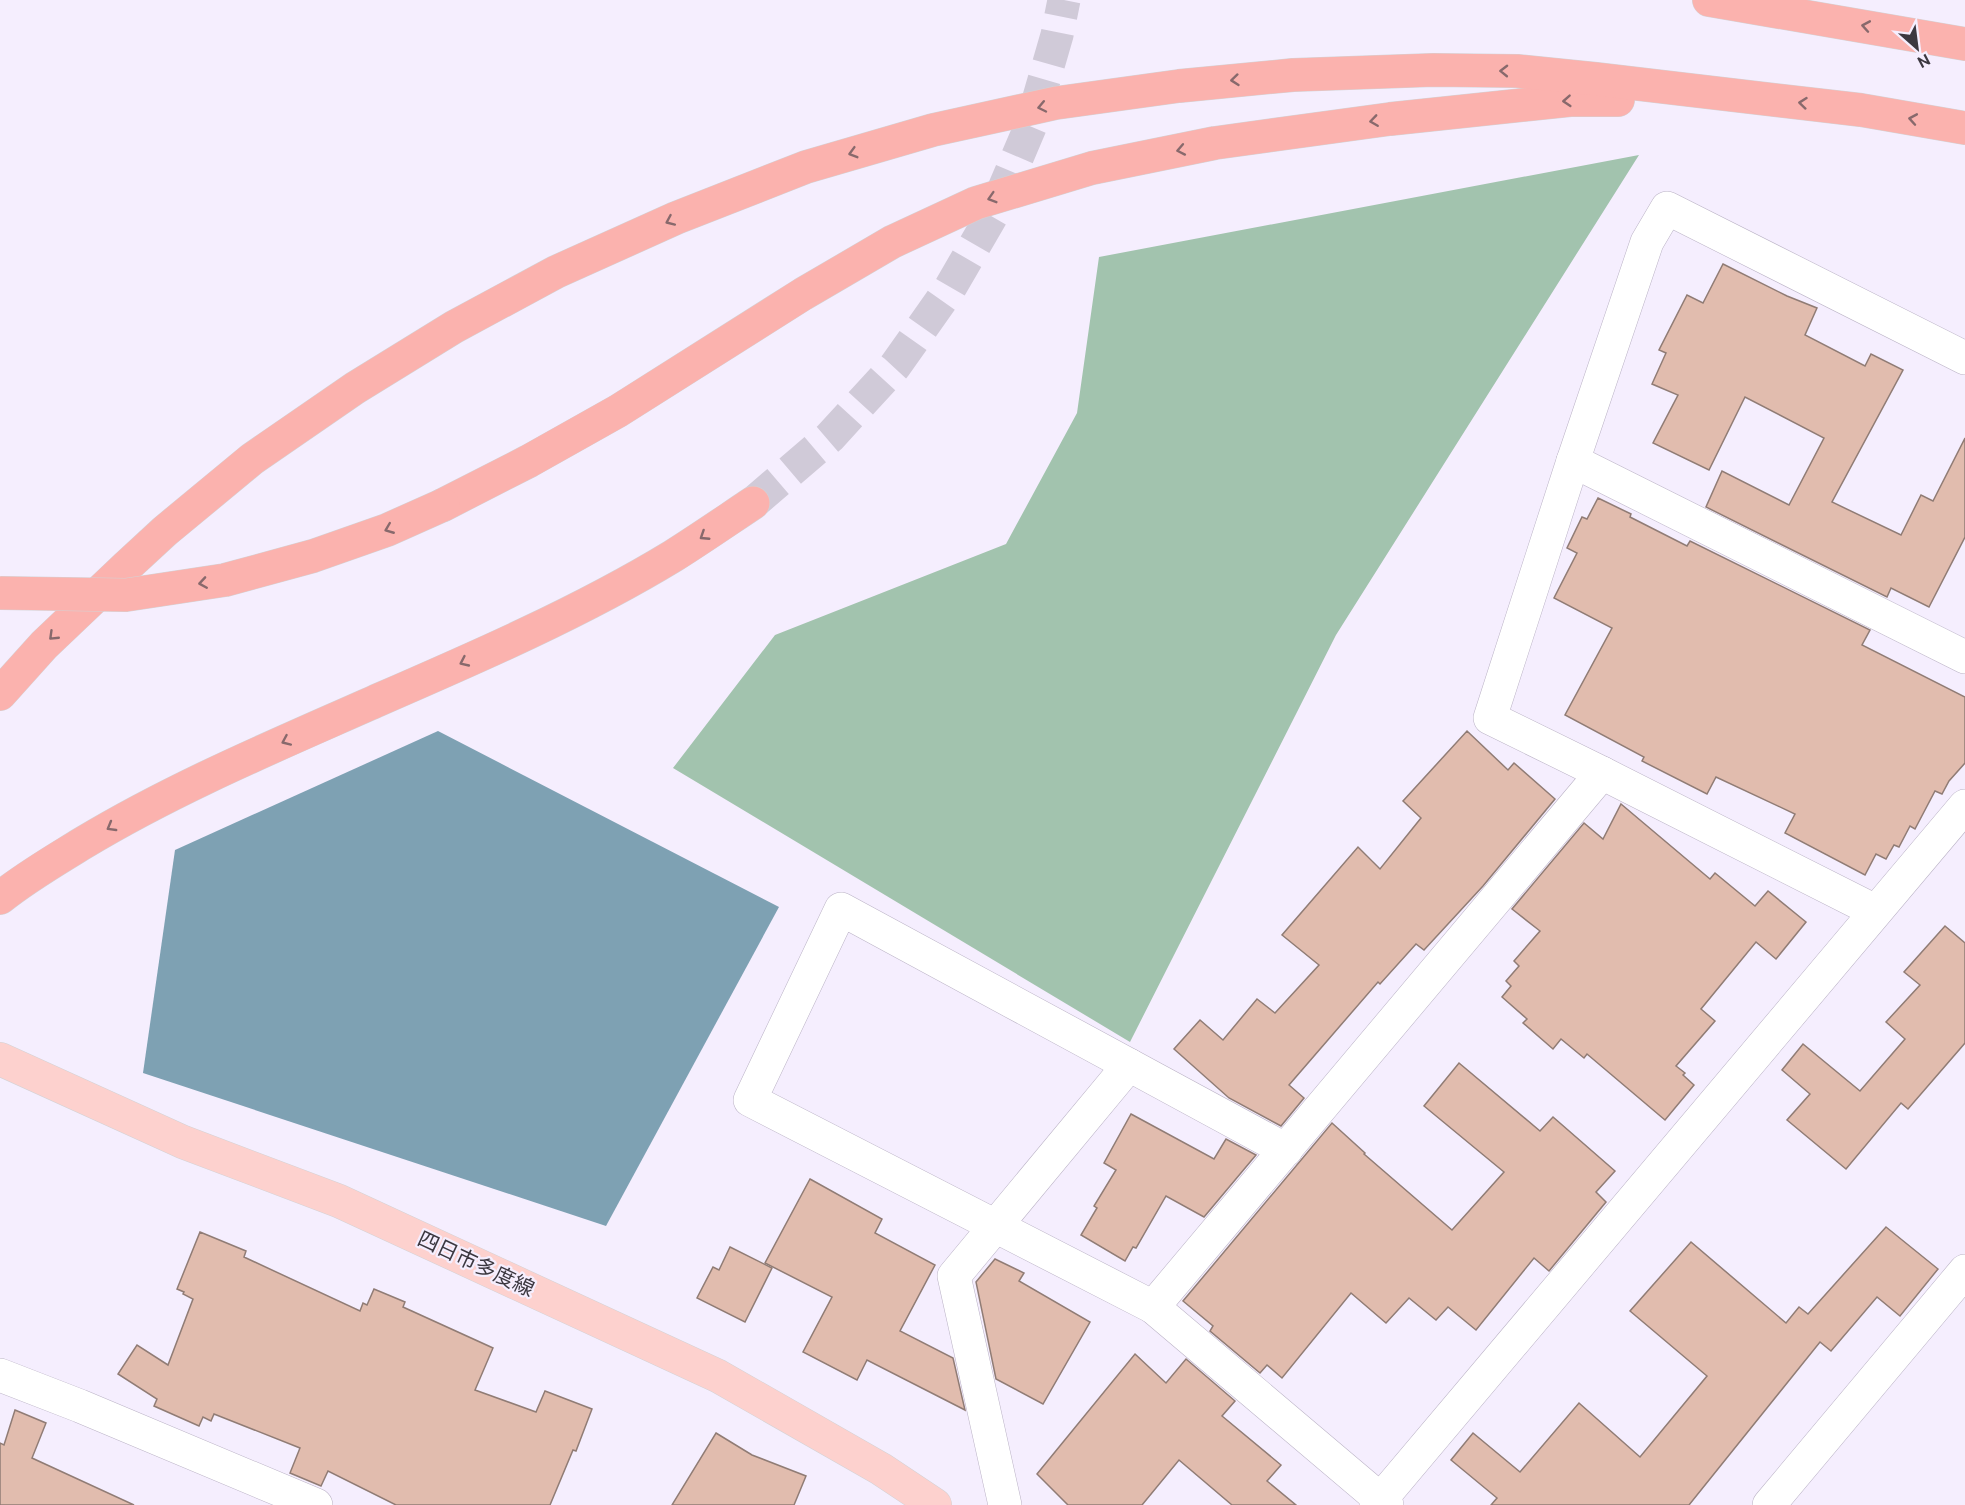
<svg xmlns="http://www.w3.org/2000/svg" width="1965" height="1505" font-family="Ubuntu,'Noto Sans JP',sans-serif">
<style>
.forest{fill:#a2c3ae}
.water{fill:#7ea1b3}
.building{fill:#e1bcae;stroke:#907c75;stroke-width:1.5}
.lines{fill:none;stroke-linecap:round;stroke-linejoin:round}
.highway-tunnel{stroke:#d0cad8;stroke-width:33;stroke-dasharray:33 16;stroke-linecap:butt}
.street-casing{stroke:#bbb3c6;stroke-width:34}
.primary-casing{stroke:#d4d3d5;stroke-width:34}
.highway-casing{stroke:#d4d3d5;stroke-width:34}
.street{stroke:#fff;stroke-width:33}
.primary{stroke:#fdd1ce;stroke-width:33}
.highway{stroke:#fbb2ae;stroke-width:33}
.highway-bridge-casing{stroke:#d4d3d5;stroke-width:34;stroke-linecap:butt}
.highway-bridge{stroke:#fbb2ae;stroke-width:33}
.oneway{stroke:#88696c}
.labels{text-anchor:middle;stroke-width:4.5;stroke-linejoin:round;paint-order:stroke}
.street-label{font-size:21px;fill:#3c3840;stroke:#f5eefe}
</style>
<rect width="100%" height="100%" fill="#f5eefe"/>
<!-- forest -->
<path class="forest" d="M 1639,155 L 1336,635 L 1130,1042 L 673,768 L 775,635 L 1006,544 L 1077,413 L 1099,257 Z"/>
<!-- water -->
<path class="water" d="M 438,731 L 779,907 L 606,1226 L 143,1073 L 175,850 Z"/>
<!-- building -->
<g class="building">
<path d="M 1723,264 L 1787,296 L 1817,308 L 1805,335 L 1865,366 L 1871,354 L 1903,370 L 1832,502 L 1901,535 L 1921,495 L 1933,501 L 1965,438 L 1965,537 L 1929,607 L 1891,588 L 1887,597 L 1706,507 L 1722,471 L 1789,505 L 1824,438 L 1745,397 L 1709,470 L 1653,443 L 1678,395 L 1652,384 L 1666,353 L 1659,350 L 1687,295 L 1703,303 Z"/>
<path d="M 1598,498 L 1631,514 L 1630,517 L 1687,546 L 1690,541 L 1870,630 L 1862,645 L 1965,697 L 1965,763 L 1949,781 L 1942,794 L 1935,791 L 1915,829 L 1910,826 L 1899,847 L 1894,845 L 1886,859 L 1876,854 L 1865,875 L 1785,833 L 1795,814 L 1716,777 L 1707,794 L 1642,761 L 1644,757 L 1565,715 L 1612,628 L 1554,598 L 1577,553 L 1567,548 L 1582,517 L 1587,519 Z"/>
<path d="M 1467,731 L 1508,770 L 1514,763 L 1555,799 L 1483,886 L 1424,950 L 1416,944 L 1380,984 L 1378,982 L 1289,1085 L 1304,1098 L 1281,1126 L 1229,1098 L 1174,1049 L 1200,1020 L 1223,1040 L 1257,999 L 1275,1013 L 1319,965 L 1282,935 L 1358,847 L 1380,869 L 1421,818 L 1403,801 Z"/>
<path d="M 1621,804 L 1710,879 L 1715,873 L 1755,906 L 1768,891 L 1806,922 L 1776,959 L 1756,942 L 1701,1009 L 1715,1021 L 1676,1066 L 1685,1073 L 1683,1075 L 1694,1085 L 1665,1120 L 1587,1054 L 1584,1058 L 1561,1039 L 1553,1049 L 1523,1023 L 1527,1019 L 1502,997 L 1511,986 L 1506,981 L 1519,966 L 1514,961 L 1540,931 L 1512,909 L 1584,823 L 1603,839 Z"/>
<path d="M 1945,926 L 1965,943 L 1965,1043 L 1908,1109 L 1901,1103 L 1846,1169 L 1787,1120 L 1810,1094 L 1782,1070 L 1803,1044 L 1860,1091 L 1905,1039 L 1886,1022 L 1920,985 L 1904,972 Z"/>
<path d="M 1459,1063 L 1540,1131 L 1553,1117 L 1615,1171 L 1596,1192 L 1606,1202 L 1549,1271 L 1534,1258 L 1476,1330 L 1448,1307 L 1436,1320 L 1409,1298 L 1386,1323 L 1351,1293 L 1282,1378 L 1267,1365 L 1260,1373 L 1210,1331 L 1213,1326 L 1183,1301 L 1332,1123 L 1365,1153 L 1364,1154 L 1452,1230 L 1504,1172 L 1424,1106 Z"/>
<path d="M 1131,1114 L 1214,1159 L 1226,1139 L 1256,1155 L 1204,1217 L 1166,1196 L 1136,1248 L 1133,1247 L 1125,1261 L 1081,1235 L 1097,1208 L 1094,1206 L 1116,1170 L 1104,1163 Z"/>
<path d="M 810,1179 L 882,1219 L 875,1233 L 935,1265 L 900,1331 L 953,1358 L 965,1410 L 867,1360 L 857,1380 L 803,1352 L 832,1297 L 765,1263 Z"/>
<path d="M 1886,1227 L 1938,1269 L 1900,1316 L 1877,1297 L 1831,1351 L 1820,1342 L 1689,1505 L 1491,1505 L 1497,1498 L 1451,1460 L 1473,1433 L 1520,1472 L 1579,1403 L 1640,1457 L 1707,1376 L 1630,1311 L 1691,1242 L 1786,1323 L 1799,1307 L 1808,1314 Z"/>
<path d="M 200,1232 L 246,1251 L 244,1257 L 360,1311 L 363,1303 L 367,1305 L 374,1289 L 405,1302 L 403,1307 L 493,1348 L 475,1390 L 536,1412 L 545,1391 L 592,1409 L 576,1451 L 573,1450 L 550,1505 L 396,1505 L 328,1471 L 321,1486 L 290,1473 L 300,1448 L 214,1414 L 211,1421 L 203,1417 L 199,1426 L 154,1406 L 157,1399 L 118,1374 L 137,1345 L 168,1365 L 193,1299 L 183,1294 L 184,1292 L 177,1289 Z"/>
<path d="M 730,1247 L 772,1268 L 745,1322 L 697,1298 L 713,1267 L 719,1270 Z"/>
<path d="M 995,1259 L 1024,1273 L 1019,1281 L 1090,1322 L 1043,1404 L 996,1379 L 976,1282 Z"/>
<path d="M 1135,1354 L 1166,1383 L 1186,1359 L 1235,1401 L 1222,1416 L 1281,1465 L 1267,1481 L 1296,1505 L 1232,1505 L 1179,1460 L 1142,1505 L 1068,1505 L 1037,1474 Z"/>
<path d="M 15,1410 L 46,1423 L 32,1458 L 134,1505 L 0,1505 L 0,1443 L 4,1445 Z"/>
<path d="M 716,1433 L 752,1455 L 806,1476 L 794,1505 L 672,1505 Z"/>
</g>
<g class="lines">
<!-- highway-tunnel -->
<path class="highway-tunnel" d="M 753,503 L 830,437 L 895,366 L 950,288 L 994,212 L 1031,125 L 1057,35 L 1064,0"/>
<!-- street casing -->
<g class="street-casing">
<g id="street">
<path d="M 1573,461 L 1965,657"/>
<path d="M 1875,911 L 1602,773 L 1490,718 L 1573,461 L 1647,242 L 1667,208 L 1965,358"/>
<path d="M 1286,1150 L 841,909 L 750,1100 L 1153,1307 L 1387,1505"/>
<path d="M 1153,1307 L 1602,773"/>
<path d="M 0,1375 L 80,1406 L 316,1505"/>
<path d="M 1005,1505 L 954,1276 L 1129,1065"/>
<path d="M 1376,1505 L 1965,806"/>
<path d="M 1769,1505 L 1965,1271"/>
</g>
</g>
<!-- primary casing -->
<g class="primary-casing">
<path id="primary" d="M 0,1059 L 183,1142 L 339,1201 L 718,1376 L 881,1469 L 935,1505"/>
</g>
<!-- highway casing -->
<g class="highway-casing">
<g id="highway">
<path d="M 1709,0 L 1965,44"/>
<path d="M 443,505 L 529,461 L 618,411 L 803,294 L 892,242 L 976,203 L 1092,168 L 1215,143 L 1390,119 L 1570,100 L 1618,100"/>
<path d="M 0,694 L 44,645 L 126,567 L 165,531 L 252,459 L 355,388 L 454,327 L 556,272 L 676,218 L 806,167 L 933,130 L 1056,103 L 1179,86 L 1293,75 L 1433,70 L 1517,71 L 1596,79 L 1861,110 L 1965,128"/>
<path d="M 0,898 C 26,877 54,861 83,843 C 176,787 277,745 376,701 C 475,658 581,612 673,556 C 700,539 726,521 753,503"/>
</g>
</g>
<!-- street -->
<use href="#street" class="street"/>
<!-- primary -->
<use href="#primary" class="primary"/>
<!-- highway -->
<use href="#highway" class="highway"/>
<!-- highway-bridge casing -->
<g class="highway-bridge-casing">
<path id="highway-bridge" d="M 0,593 L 126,595 L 225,580 L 313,556 L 387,530 L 443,505"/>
</g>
<!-- highway-bridge -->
<use href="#highway-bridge" class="highway-bridge"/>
</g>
<!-- one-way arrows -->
<defs><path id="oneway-chevron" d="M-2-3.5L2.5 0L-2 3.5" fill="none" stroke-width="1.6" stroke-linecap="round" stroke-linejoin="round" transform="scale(1.5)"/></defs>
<g class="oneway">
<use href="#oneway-chevron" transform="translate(1866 26) rotate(-170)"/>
<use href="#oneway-chevron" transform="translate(1504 71) rotate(-179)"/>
<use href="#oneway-chevron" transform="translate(1235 80) rotate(174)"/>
<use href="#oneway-chevron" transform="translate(1567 101) rotate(176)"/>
<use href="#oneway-chevron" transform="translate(1803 103) rotate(-174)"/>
<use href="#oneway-chevron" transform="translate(1042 107) rotate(168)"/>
<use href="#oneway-chevron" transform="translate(1913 119) rotate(-170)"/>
<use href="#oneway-chevron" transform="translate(1374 121) rotate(172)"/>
<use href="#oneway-chevron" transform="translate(1181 150) rotate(169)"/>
<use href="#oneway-chevron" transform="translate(853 153) rotate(164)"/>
<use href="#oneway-chevron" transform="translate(992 198) rotate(163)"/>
<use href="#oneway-chevron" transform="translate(670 221) rotate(156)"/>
<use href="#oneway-chevron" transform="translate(389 529) rotate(158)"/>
<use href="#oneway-chevron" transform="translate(704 536) rotate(147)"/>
<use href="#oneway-chevron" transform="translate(203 583) rotate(171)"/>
<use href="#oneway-chevron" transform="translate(53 636) rotate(136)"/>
<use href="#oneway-chevron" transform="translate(464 662) rotate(155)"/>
<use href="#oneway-chevron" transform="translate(286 741) rotate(156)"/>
<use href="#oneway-chevron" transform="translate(111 827) rotate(150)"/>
</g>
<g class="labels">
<!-- street labels -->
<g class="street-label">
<text transform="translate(476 1264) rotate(25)" y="7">四日市多度線</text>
</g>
</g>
<!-- north arrow -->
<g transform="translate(1917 48) rotate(152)" stroke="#f5eefe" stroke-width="4.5" paint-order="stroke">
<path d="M0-4.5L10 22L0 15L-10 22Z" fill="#3c3840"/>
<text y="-9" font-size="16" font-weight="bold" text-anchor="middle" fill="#3c3840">N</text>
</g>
</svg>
